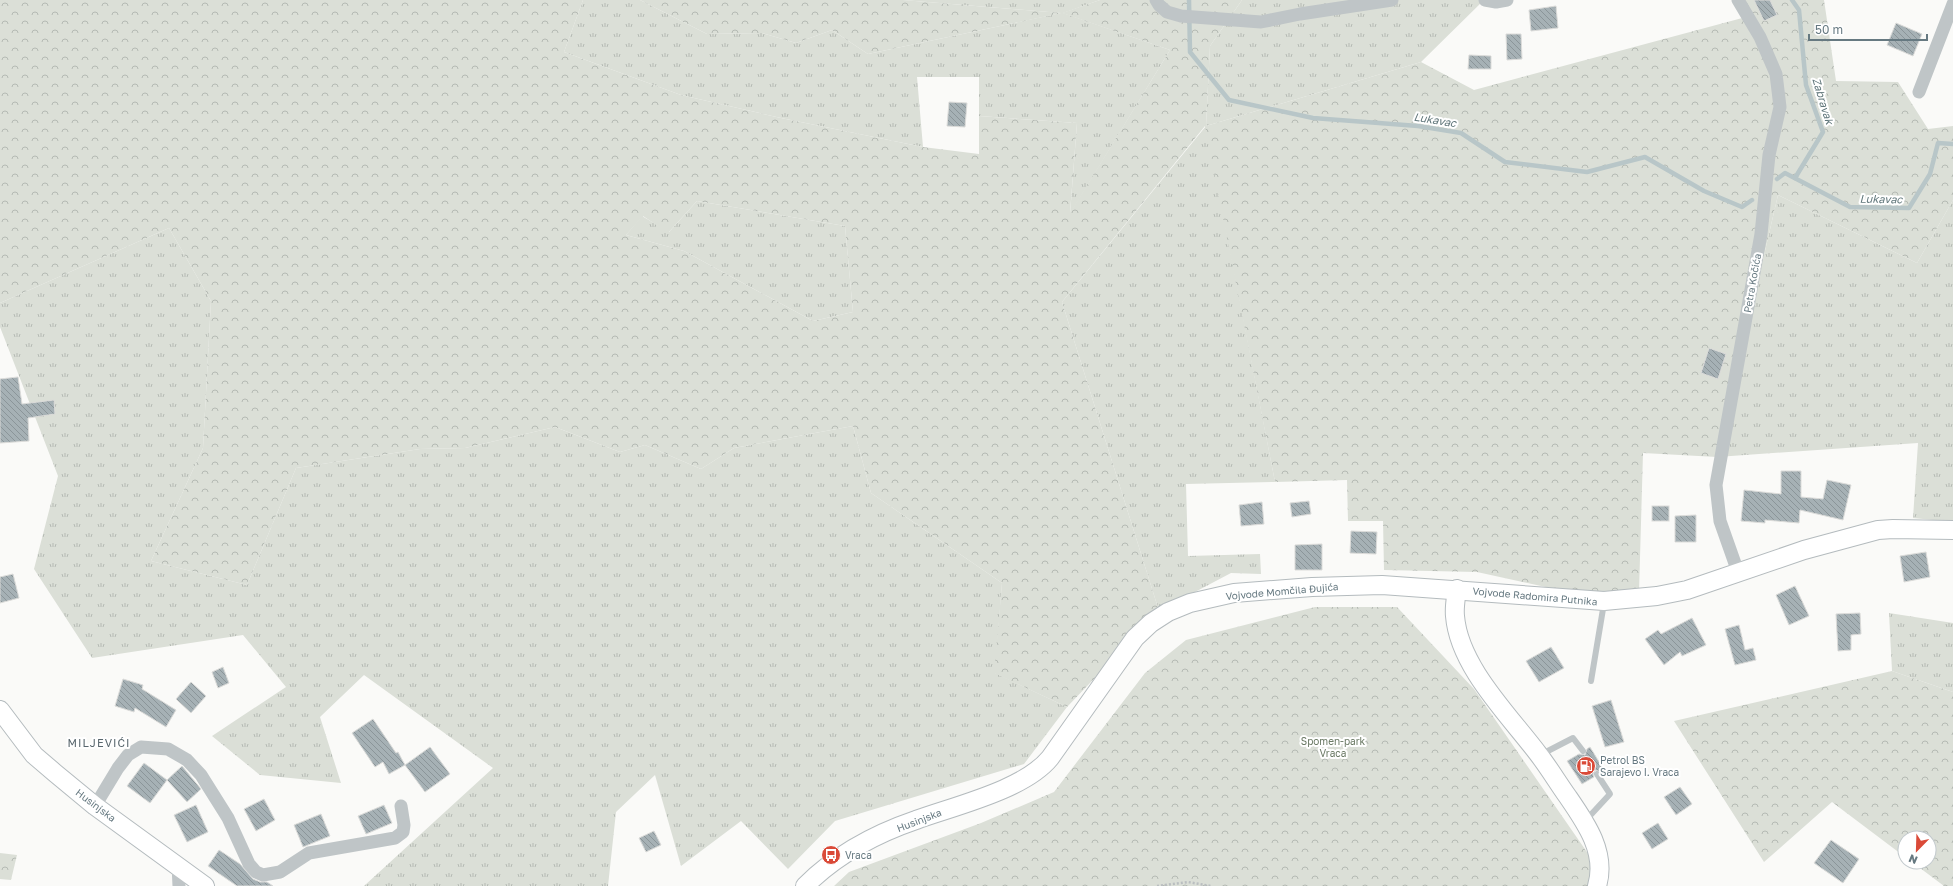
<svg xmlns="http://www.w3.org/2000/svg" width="1953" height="886" font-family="'Golos Text',sans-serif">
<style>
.grass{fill:url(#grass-tufts)}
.forest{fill:url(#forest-crowns);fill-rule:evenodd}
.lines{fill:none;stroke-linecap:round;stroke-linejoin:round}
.stream{stroke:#b8c6c8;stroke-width:4.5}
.building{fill:url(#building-back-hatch);stroke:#dcdcda}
.secondary-casing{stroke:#b4bbbe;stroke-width:20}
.path{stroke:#babec0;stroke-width:2.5;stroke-dasharray:2 2;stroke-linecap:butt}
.service{stroke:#bfc5c7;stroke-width:6}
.minor{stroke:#bfc5c7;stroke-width:13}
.secondary{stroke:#fff;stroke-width:18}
.labels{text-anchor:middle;stroke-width:4;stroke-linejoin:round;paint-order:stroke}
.street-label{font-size:10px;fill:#667981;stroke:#fff}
.park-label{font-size:10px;fill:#6b7a65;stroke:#fff}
.poi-label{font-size:10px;fill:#667981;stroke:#fff;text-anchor:start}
.water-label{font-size:11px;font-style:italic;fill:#61777b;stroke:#fff}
.neighbourhood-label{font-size:11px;letter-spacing:1px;fill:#58666d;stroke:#fff}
</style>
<defs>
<pattern id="grass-tufts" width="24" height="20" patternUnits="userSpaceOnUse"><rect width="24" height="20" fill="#dbdfd7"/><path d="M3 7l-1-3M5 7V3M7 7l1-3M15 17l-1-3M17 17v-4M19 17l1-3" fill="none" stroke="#b5bab4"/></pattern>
<pattern id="forest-crowns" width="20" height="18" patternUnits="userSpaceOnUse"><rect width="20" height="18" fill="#dbdfd7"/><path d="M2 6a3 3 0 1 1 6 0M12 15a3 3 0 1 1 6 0" fill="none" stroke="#b5bab4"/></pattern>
<pattern id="building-back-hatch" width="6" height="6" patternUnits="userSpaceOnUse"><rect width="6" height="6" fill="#a6b1b5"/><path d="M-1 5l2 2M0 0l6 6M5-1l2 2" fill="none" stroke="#8b9599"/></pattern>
</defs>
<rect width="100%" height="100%" fill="#fafaf8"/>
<!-- grass -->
<g class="grass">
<path d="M 583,0 L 640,0 L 707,34 L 762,33 L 796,43 L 832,30 L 868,54 L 1061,13 L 903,0 L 1100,0 L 1063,13 L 1170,50 L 1070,214 L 1077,123 L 979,116 L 979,77 L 917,77 L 923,147 L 781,118 L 681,95 L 564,52 Z"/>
<path d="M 1242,0 L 1484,0 L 1421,62 L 1206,126 L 1275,482 L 1186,484 L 1188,556 L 1260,554 L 1261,574 L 1231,573 L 1159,611 L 1062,302 L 1206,126 L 1210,46 Z"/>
<path d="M 1778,195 L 1917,263 L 1953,200 L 1953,522 L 1913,518 L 1918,443 L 1717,457 Z"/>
<path d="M 697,201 L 845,226 L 853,312 L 813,321 L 684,251 L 626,235 L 642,216 L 669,232 Z"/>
<path d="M 169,228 L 211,301 L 203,448 L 151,561 L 247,585 L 296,468 L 420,449 L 465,448 L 555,427 L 620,452 L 645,445 L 701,469 L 734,448 L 853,426 L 871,493 L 1002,583 L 995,673 L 1067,707 L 1024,764 L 835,821 L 788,869 L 741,821 L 681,866 L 655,775 L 616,812 L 608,886 L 364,886 L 493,768 L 364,675 L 320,717 L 341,783 L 260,775 L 212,736 L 286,687 L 243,635 L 92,658 L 34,569 L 58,476 L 0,327 L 0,303 Z"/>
<path d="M 1889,613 L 1953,623 L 1953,692 L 1892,671 Z"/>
</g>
<!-- forest -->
<g class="forest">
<path d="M 0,0 L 583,0 L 564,52 L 681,95 L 781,118 L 923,147 L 979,154 L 979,116 L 1077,123 L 1070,213 L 1170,50 L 1062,13 L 868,54 L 832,30 L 796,43 L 762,33 L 707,34 L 640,0 L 903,0 L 1062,13 L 1100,0 L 1242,0 L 1210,46 L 1206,126 L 1421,62 L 1474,90 L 1746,17 L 1740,0 L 1824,0 L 1836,81 L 1898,82 L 1928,129 L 1953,126 L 1953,200 L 1917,263 L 1778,195 L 1717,457 L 1643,453 L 1639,593 L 1564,591 L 1477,572 L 1384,570 L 1383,521 L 1348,521 L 1347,480 L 1275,482 L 1205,126 L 1062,302 L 1159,611 L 1067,707 L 994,673 L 1002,583 L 871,493 L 853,426 L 734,448 L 701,469 L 645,445 L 620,452 L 555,427 L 465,448 L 420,449 L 296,468 L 247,585 L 151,561 L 203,448 L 211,301 L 169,228 L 0,303 ZM 697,201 L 845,226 L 853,312 L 813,321 L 684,251 L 626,235 L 643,216 L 668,233 Z"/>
<path d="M 1315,607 L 1397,607 L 1474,689 L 1598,868 L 1590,886 L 834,886 L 849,872 L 981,823 L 1054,792 L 1145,673 L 1186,640 Z"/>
<path d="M 1892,671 L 1953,692 L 1953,886 L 1944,886 L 1912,862 L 1929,862 L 1929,838 L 1905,838 L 1905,857 L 1832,802 L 1764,862 L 1674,721 Z"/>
<path d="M 0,853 L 17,855 L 11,880 L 0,879 Z"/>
</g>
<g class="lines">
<!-- stream -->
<g class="stream">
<path d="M 1189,0 L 1190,52 L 1229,100 L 1313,118 L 1418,126 L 1461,133 L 1505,162 L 1587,172 L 1645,157 L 1704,191 L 1742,207 L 1752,200"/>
<path d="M 1792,0 L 1799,10 L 1806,85 L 1823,132 L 1795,178"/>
<path d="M 1777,179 L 1785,173 L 1850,207 L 1909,208 L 1930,174 L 1938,143 L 1953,144"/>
</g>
</g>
<!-- building -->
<g class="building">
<path d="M 1754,0 L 1770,0 L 1777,15 L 1764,21 Z"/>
<path d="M 1556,6 L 1558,28 L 1531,31 L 1529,10 Z"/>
<path d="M 1896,23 L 1922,34 L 1913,56 L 1887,45 Z"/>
<path d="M 1506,34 L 1521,34 L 1522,59 L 1507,60 Z"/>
<path d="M 1469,55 L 1491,56 L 1491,69 L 1468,69 Z"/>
<path d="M 949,102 L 967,103 L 965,127 L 947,126 Z"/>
<path d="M 1709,348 L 1726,354 L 1718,379 L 1701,373 Z"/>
<path d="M 18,377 L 22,404 L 54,400 L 55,414 L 28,418 L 29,441 L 0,443 L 0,379 Z"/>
<path d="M 1781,471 L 1801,471 L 1801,497 L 1823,499 L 1827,480 L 1851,485 L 1843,520 L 1800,510 L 1799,523 L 1765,520 L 1765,523 L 1741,521 L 1744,490 L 1781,494 Z"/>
<path d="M 1309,501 L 1311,514 L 1292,517 L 1290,503 Z"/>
<path d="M 1262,502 L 1264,524 L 1241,526 L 1239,505 Z"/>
<rect x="1652" y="506" width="17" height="15"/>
<path d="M 1696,515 L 1696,542 L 1675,542 L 1675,516 Z"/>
<path d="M 1351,531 L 1377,532 L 1376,554 L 1350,553 Z"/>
<path d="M 1322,544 L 1322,570 L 1295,570 L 1295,545 Z"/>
<path d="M 1926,552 L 1930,577 L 1904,582 L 1900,556 Z"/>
<path d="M 13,574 L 19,598 L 0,603 L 0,577 Z"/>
<path d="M 1795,586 L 1809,616 L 1789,625 L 1776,595 Z"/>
<path d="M 1860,613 L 1861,634 L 1851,635 L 1851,650 L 1838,651 L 1836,614 Z"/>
<path d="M 1692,618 L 1706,645 L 1682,656 L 1680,652 L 1664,665 L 1645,639 L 1658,630 L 1661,634 Z"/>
<path d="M 1739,625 L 1745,650 L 1753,648 L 1756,660 L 1735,665 L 1725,629 Z"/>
<path d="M 1551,647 L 1564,668 L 1539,682 L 1526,661 Z"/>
<path d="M 223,667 L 229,683 L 218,688 L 212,672 Z"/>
<path d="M 123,679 L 143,685 L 142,689 L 176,710 L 166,727 L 135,708 L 134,712 L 115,706 Z"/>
<path d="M 191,682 L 206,696 L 191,713 L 176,699 Z"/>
<path d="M 1611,700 L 1624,742 L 1605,747 L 1592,706 Z"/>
<path d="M 373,719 L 396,753 L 398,752 L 405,765 L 389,774 L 383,762 L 375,767 L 352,733 Z"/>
<path d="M 430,747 L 450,774 L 425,792 L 405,765 Z"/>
<path d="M 1590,747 L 1604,770 L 1601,772 L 1595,770 L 1593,774 L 1594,777 L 1582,784 L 1567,761 L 1579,754 L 1585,755 L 1587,749 Z"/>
<path d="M 144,763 L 167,780 L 150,803 L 127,786 Z"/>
<path d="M 182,766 L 201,789 L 187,802 L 167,780 Z"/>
<path d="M 1680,787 L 1692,804 L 1676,815 L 1664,797 Z"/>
<path d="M 264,799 L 275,820 L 256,831 L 244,809 Z"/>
<path d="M 196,805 L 208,832 L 187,842 L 174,815 Z"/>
<path d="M 384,805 L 392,823 L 366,834 L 358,816 Z"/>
<path d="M 321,814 L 330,836 L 303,847 L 294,825 Z"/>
<path d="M 1658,823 L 1668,839 L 1652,849 L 1642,833 Z"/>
<path d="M 654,831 L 661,845 L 646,852 L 639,838 Z"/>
<path d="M 1831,840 L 1859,859 L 1843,883 L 1814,863 Z"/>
<path d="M 219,850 L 240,864 L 253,879 L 260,882 L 267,882 L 273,886 L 237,886 L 208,866 Z"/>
</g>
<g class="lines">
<!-- secondary casing -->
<g class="secondary-casing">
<g id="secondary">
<path d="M 1457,589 C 1456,598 1454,607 1455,616 C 1459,667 1510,716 1539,755 C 1549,768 1558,783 1568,797 C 1586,823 1607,853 1597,886"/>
<path d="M 0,710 L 34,755 L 55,773 L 95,806 L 205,886"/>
<path d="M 805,886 C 836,855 875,834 916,820 C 954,806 1024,790 1050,758 L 1135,638 L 1151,623 L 1168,612 L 1190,603 L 1234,593 L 1312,587 L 1382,585 L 1604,601 L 1657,596 L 1687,590 L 1804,550 L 1878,530 L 1893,529 L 1953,530"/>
</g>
</g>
<!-- path -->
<path class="path" d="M 1157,886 L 1188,882 L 1211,886"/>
<!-- service -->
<g class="service">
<path d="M 1591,681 L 1604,603"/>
<path d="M 1542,754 L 1573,738 L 1583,751"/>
<path d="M 1586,820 L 1610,794 L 1597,774"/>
</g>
<!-- minor -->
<g class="minor">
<path d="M 1156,0 L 1159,5 L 1167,12 L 1181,16 L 1261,22 L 1300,14 L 1392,0"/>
<path d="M 1485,0 L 1496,2 L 1507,0"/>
<path d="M 1738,0 L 1760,37 L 1776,74 L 1780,107 L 1769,155 L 1761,234 L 1716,485 L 1720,521 L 1738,572"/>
<path d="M 1919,92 L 1953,4"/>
<path d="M 95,806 L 118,768 L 128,755 L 141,747 L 168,749 L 187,760 L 201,775 L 228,818 L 249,864 L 256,872 L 263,875 L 280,872 L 309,853 L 395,838 L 403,832 L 404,825 L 401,806"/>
<path d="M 178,865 L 179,886"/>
</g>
<!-- secondary -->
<use href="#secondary" class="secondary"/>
</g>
<!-- icons -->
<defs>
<g id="fuel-disc" transform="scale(1)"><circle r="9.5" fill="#da4a38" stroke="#fff"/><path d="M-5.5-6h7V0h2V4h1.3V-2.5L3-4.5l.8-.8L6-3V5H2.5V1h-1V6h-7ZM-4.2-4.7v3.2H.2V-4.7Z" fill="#fff"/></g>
<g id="bus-disc" transform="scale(1)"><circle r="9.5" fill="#da4a38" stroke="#fff"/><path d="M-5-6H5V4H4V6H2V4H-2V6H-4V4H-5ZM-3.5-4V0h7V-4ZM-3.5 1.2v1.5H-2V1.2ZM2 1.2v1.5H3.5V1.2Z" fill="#fff"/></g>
</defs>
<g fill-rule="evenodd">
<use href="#fuel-disc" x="1586" y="766"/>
<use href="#bus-disc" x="831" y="855"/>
</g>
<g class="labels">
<!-- street labels -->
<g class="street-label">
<text transform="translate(1752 283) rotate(-80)" y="4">Petra Kočića</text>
<text transform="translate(1282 591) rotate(-5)" y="4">Vojvode Momčila Đujića</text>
<text transform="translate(1535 596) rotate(5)" y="4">Vojvode Radomira Putnika</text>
<text transform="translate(96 805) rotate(37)" y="4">Husinjska</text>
<text transform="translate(919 820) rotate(-21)" y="4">Husinjska</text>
</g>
<!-- park labels -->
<g class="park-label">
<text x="1333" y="745">Spomen-park<tspan x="1333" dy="12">Vraca</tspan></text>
</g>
<!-- poi labels -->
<g class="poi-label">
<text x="1600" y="764">Petrol BS<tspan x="1600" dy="12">Sarajevo I. Vraca</tspan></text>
<text x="845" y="859">Vraca</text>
</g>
<!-- water labels -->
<g class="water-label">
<text transform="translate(1823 101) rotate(73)" y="4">Zabravak</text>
<text transform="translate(1435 120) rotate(9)" y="4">Lukavac</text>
<text transform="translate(1881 199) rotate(1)" y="4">Lukavac</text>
</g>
<!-- neighbourhood labels -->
<g class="neighbourhood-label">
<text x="99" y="747">MILJEVIĆI</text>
</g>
</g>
<!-- north arrow -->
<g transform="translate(1917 850) rotate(203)"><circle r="19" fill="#ffffff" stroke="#c2c9cd"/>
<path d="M0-3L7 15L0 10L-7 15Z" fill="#da4a38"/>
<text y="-6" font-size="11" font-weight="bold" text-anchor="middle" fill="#667981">N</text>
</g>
<!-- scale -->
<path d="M1809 34v6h118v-6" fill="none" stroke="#667981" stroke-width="2"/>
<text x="1815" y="34" font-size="12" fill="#667981" stroke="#ffffff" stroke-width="3" paint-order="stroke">50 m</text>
</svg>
